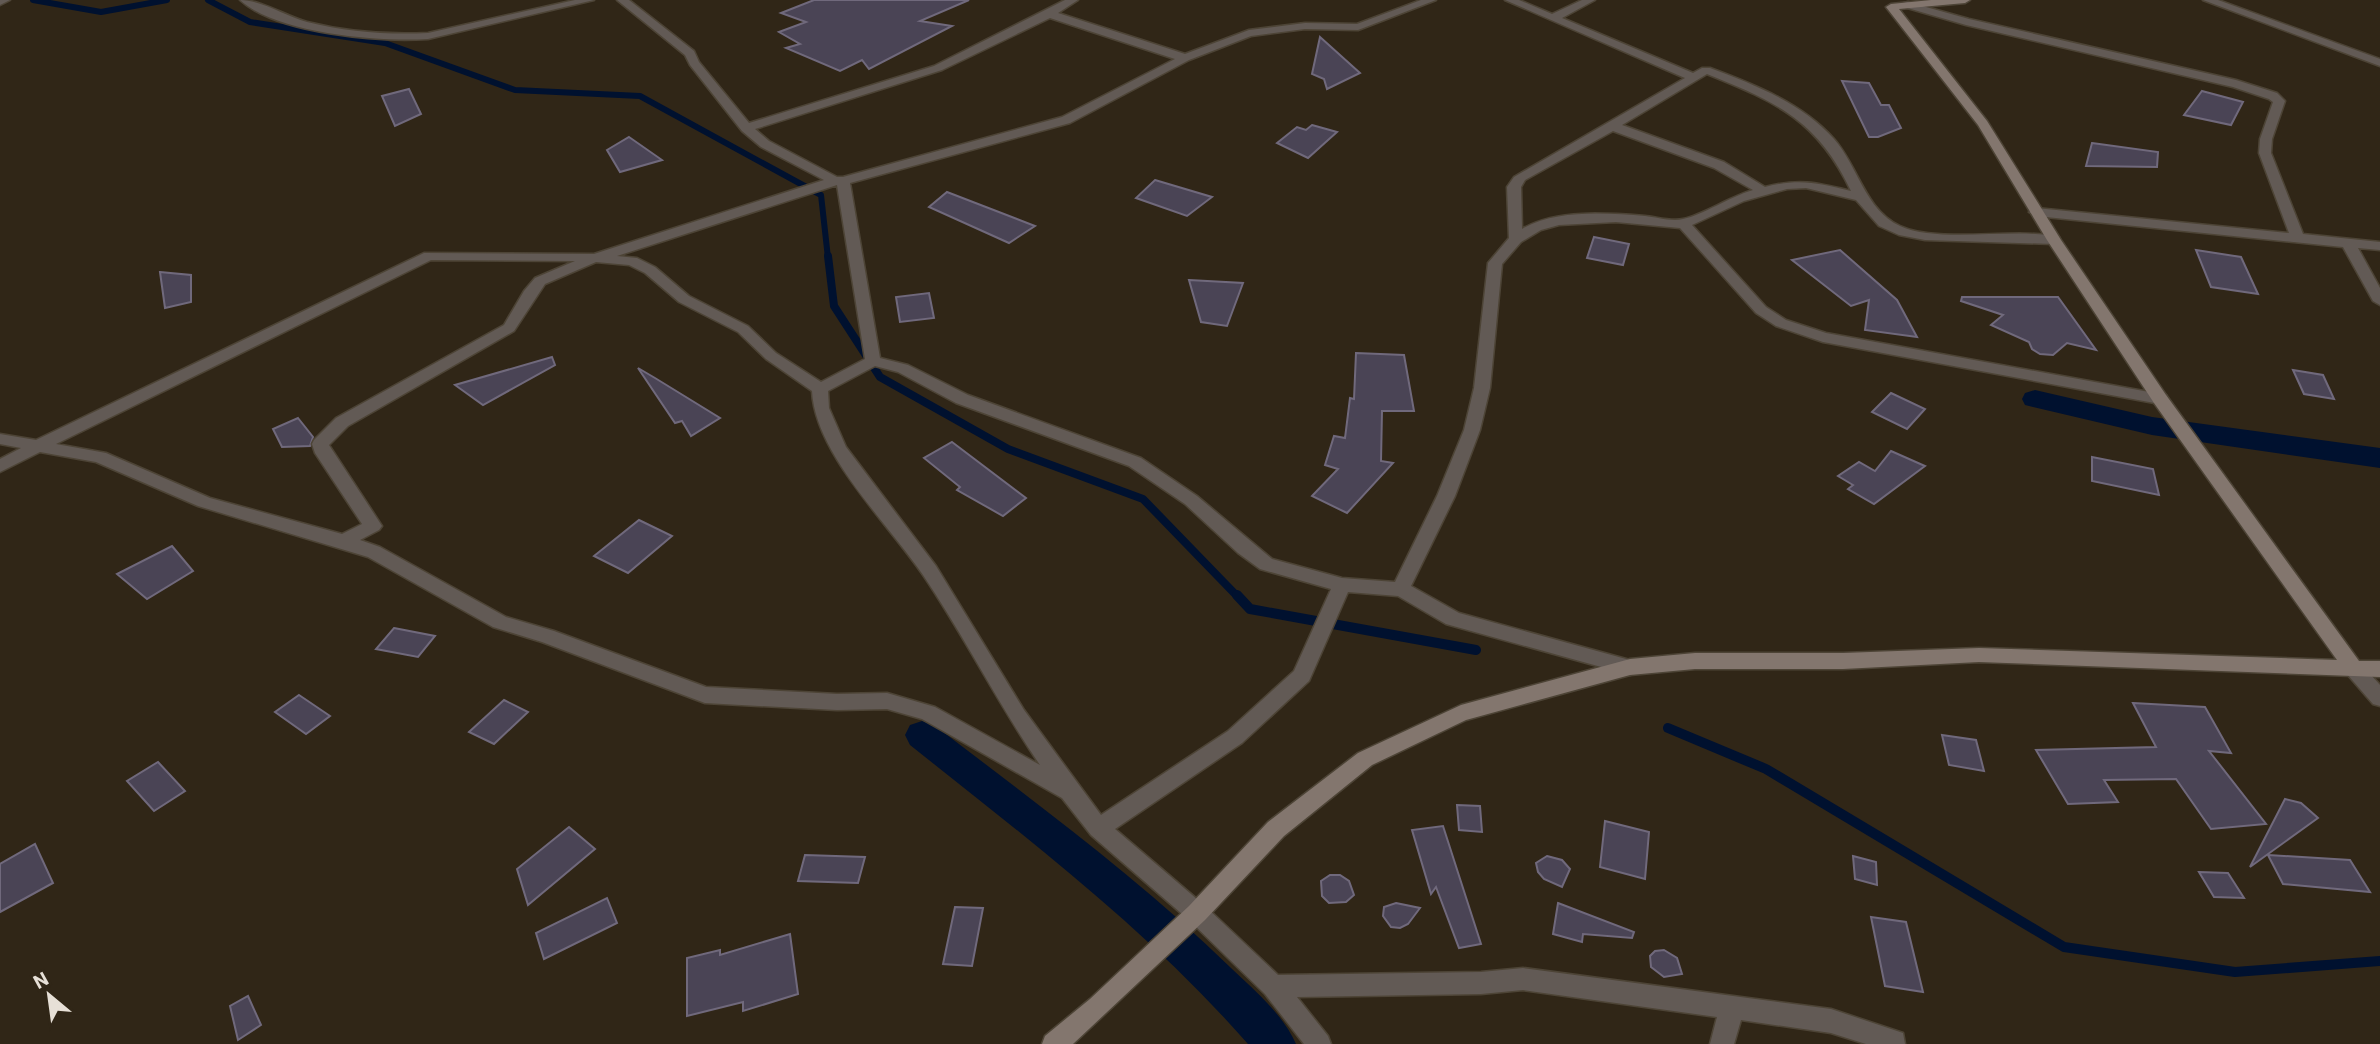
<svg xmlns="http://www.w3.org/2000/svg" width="2380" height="1044" font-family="Roboto,sans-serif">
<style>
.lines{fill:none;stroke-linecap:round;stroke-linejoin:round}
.stream-far2{stroke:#00112f;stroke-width:6}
.stream-far1{stroke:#00112f;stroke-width:8}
.stream{stroke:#00112f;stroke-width:10}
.canal{fill:#00112f;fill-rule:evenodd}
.building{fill:#4a4455;stroke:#70697c;stroke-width:2}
.street-casing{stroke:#4d4436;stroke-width:3}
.secondary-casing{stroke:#4d4436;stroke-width:3}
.street{fill:#625a55;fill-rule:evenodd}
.secondary{fill:#83766e;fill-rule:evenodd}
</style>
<rect width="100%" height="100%" fill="#302617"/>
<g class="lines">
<!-- stream-far2 -->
<g class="stream-far2">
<path d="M 33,0 L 101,12 L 167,0"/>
<path d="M 208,0 L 250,22 L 385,43 L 515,90 L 640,96 L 821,195 L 828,258"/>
</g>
<!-- stream-far1 -->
<path class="stream-far1" d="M 828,256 L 834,306 L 880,377 L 1008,449 L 1143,499 L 1238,597"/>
<!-- stream -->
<g class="stream">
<path d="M 1237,595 L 1250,609 L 1476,650"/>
<path d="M 1668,728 L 1766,769 L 2064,947 L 2235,972 L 2380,961"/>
</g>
<!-- canal -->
<g class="canal">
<path d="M 2035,390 L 2152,417 L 2380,448 L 2380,468 L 2152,435 L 2025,405 L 2022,399 L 2025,393 Z"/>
<path d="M 922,721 L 934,725 C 1036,803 1139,878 1231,968 C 1254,990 1283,1014 1296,1044 L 1248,1044 C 1148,930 1028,839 910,745 L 905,735 L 910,725 Z"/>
</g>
</g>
<!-- building -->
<g class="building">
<path d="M 814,0 L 969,0 L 920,21 L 952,26 L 869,69 L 862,60 L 840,71 L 786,48 L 800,44 L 779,32 L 806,22 L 781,13 Z"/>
<path d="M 1320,37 L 1360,73 L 1327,89 L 1324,79 L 1312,74 Z"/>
<path d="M 1842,81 L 1869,83 L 1881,105 L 1889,105 L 1901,128 L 1878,137 L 1869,137 Z"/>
<path d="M 409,89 L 421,114 L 395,126 L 382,96 Z"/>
<path d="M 2202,91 L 2243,102 L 2231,125 L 2184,115 Z"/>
<path d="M 1312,125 L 1337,132 L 1308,158 L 1277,143 L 1297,127 L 1306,130 Z"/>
<path d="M 629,137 L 662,160 L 620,172 L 607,150 Z"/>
<path d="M 2092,143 L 2158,152 L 2157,167 L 2086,166 Z"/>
<path d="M 1155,180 L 1212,197 L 1187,216 L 1136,198 Z"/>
<path d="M 947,192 L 1035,226 L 1009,243 L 929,207 Z"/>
<path d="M 1594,237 L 1629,244 L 1623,265 L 1587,258 Z"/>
<path d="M 1840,250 L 1897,300 L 1917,337 L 1865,330 L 1869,300 L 1851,306 L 1792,260 Z"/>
<path d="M 2196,250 L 2241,257 L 2258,294 L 2211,287 Z"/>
<path d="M 160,272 L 191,275 L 191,302 L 165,308 Z"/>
<path d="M 1189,280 L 1243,283 L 1227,326 L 1201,322 Z"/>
<path d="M 929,293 L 934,318 L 900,322 L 896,297 Z"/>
<path d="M 1962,297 L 2058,297 L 2096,350 L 2067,343 L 2053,355 L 2040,354 L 2032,349 L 2029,342 L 1991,325 L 2003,315 L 1961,301 Z"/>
<path d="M 1356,353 L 1404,355 L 1414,411 L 1382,411 L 1381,461 L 1393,463 L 1347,513 L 1312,496 L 1338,469 L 1325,465 L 1334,436 L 1345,438 L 1350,398 L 1354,399 Z"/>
<path d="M 552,357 L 555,365 L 483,405 L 455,385 Z"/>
<path d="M 638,368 L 655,378 L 720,418 L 691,436 L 682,421 L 675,423 Z"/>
<path d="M 2293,370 L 2323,375 L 2334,399 L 2304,394 Z"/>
<path d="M 1891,393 L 1925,409 L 1907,429 L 1872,412 Z"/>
<path d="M 298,418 L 313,437 L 310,446 L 282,447 L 273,429 Z"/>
<path d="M 952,442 L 1026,498 L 1003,516 L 957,490 L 960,487 L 924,458 Z"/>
<path d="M 1891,451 L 1925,466 L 1874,504 L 1848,489 L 1853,485 L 1838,476 L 1859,462 L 1875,471 Z"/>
<path d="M 2092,457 L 2153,469 L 2159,495 L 2092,481 Z"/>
<path d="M 639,520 L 672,536 L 628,573 L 594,556 Z"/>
<path d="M 172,546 L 193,571 L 147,599 L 117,574 Z"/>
<path d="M 394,628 L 435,636 L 418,657 L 376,649 Z"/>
<path d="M 299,695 L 330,716 L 306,734 L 275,712 Z"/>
<path d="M 504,700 L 528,712 L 494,744 L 469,732 Z"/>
<path d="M 2133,703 L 2205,707 L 2231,753 L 2209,751 L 2266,824 L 2211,829 L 2176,779 L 2104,780 L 2118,802 L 2068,804 L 2036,750 L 2156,747 Z"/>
<path d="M 1942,735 L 1976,740 L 1984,771 L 1949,765 Z"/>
<path d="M 158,762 L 185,791 L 154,811 L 127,781 Z"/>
<path d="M 2285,799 L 2301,803 L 2318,818 L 2250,867 Z"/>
<path d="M 1457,805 L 1480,806 L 1482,832 L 1459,830 Z"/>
<path d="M 1605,821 L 1649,832 L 1645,879 L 1600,867 Z"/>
<path d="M 1443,826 L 1481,944 L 1459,948 L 1436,887 L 1431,894 L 1412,830 Z"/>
<path d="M 569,827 L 595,849 L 528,905 L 517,869 Z"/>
<path d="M 35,844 L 53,883 L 0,912 L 0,864 Z"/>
<path d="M 805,855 L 865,857 L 858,883 L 798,881 Z"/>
<path d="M 2268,855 L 2350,860 L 2370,892 L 2283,884 Z"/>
<path d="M 1547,856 L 1562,860 L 1570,869 L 1562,887 L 1544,879 L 1538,872 L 1536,863 Z"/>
<path d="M 1853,856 L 1876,862 L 1877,885 L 1855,879 Z"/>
<path d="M 2199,872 L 2228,873 L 2244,898 L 2214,897 Z"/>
<path d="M 1330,875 L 1340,875 L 1349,881 L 1354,895 L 1346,902 L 1329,903 L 1322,896 L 1321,881 Z"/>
<path d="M 607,898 L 617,923 L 544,959 L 536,933 Z"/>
<path d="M 1396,903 L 1420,908 L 1408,924 L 1400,928 L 1391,927 L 1383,916 L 1384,907 Z"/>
<path d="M 1558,903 L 1634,932 L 1632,938 L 1583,934 L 1582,942 L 1553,934 Z"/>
<path d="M 955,907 L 983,908 L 972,966 L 943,964 Z"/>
<path d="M 1871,917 L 1906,922 L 1923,992 L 1885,986 Z"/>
<path d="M 790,934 L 798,994 L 743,1011 L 743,1002 L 687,1016 L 687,958 L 720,950 L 720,955 Z"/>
<path d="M 1664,950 L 1677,958 L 1682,974 L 1664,977 L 1651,967 L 1650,956 L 1655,951 Z"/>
<path d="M 248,996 L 261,1025 L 238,1040 L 230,1006 Z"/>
</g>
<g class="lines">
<!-- street casing -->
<g class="street-casing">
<g id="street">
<path d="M 0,0 L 10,0 L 0,5 Z"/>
<path d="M 240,0 C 262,0 285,16 307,22 C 347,32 388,35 428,33 L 575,0 L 594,0 L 428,39 C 379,42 277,34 240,0 Z"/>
<path d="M 617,0 L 629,0 L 694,51 L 699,62 L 749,123 L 934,66 L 1065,0 L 1078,0 L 1058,13 L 1185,54 L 1249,30 L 1305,23 L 1357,24 L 1421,0 L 1436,0 L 1358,30 L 1305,29 L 1251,36 L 1189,60 L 1070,123 L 850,183 L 880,358 L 908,365 L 968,395 L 1141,458 L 1197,496 L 1272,559 L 1342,578 L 1395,582 L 1437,496 L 1464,430 L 1474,388 L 1488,263 L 1509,238 L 1507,187 L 1514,177 L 1685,78 L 1505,0 L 1519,0 L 1552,14 L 1582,0 L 1595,0 L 1562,18 L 1693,73 L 1702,68 L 1710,68 C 1753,84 1802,103 1834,139 C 1858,166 1865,210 1900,226 C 1939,244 2015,227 2059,237 L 2059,243 L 2054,244 L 1925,240 L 1899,235 L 1879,226 L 1856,200 L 1806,188 L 1787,189 L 1744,201 L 1692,225 L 1766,307 L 1786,320 L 1826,333 L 2160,394 L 2166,395 L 2168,399 L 2166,403 L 2160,404 L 1823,342 L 1776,326 L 1756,313 L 1680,228 L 1616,222 L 1559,225 L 1541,230 L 1521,242 L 1502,264 L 1490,388 L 1480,430 L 1455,496 L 1411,586 L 1459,613 L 1637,662 L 1640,667 L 1637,672 L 1630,675 L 1446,624 L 1398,596 L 1348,592 L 1309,681 L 1242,743 L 1115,829 L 1205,906 L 1278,975 L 1481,972 L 1523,968 L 1831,1009 L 1903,1033 L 1905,1044 L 1866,1044 L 1831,1033 L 1741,1020 L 1734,1044 L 1710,1044 L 1717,1017 L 1523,990 L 1481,994 L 1297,997 L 1328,1036 L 1331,1044 L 1304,1044 L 1265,994 L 1189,920 L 1091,835 L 1062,798 L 922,719 L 887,709 L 837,710 L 705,703 L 542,642 L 493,627 L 368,557 L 198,506 L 96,462 L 40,452 L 0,472 L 0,459 L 21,448 L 0,444 L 0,434 L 36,440 L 424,253 L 594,254 L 824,180 L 761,147 L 742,131 L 690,65 L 685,55 ZM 1050,18 L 1175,59 L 1062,117 L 843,177 L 837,177 L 769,141 L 755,129 L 942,70 ZM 1707,74 C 1777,102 1818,121 1851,191 C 1818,183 1800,178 1765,187 L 1724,162 L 1622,125 ZM 1613,131 L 1714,168 L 1753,190 C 1729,197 1703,215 1683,219 C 1672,222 1656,217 1645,216 C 1607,213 1556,209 1522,229 L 1521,187 L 1525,180 ZM 837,185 L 865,359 L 821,382 L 776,353 L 748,326 L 689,296 L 655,267 L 637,258 L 617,256 ZM 431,260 L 575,261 L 535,278 L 524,291 L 504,325 L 336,418 L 314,440 L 312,444 L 315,453 L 362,524 L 342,534 L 210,498 L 106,453 L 56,444 ZM 596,262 L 629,265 L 645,273 L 679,302 L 738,332 L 766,359 L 812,391 C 815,454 888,523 923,575 C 965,637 998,704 1040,765 L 935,707 L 887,693 L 837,694 L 706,687 L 554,631 L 506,617 L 380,547 L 360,540 L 379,530 L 382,526 L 329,445 L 348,426 L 514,331 L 545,284 ZM 875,366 L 898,372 L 956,403 L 1129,466 L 1185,504 L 1238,553 L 1260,569 L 1331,589 L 1294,671 L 1228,731 L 1101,815 L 1024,710 L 936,566 L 846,447 L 829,408 L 828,391 Z"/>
<path d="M 2203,0 L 2218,0 L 2380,59 L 2380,66 Z"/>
<path d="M 1908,2 L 1969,19 L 2236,80 L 2277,93 L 2285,101 L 2272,139 L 2271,153 L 2303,234 L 2380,242 L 2380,250 L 2358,248 L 2380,288 L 2380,305 L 2373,301 L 2343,247 L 2036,216 L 2029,212 L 2036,208 L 2289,233 L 2259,153 L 2260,139 L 2273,102 L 2269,99 L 2233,87 L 1966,25 L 1904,7 L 1904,3 Z"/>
<path d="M 2354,661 L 2361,664 L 2380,685 L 2380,706 L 2373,704 L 2347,674 L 2344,669 L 2347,664 Z"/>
</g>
</g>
<!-- secondary casing -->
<g class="secondary-casing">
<path id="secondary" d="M 1931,0 L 1970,0 L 1965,3 L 1899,9 L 1987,121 L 2061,240 L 2166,395 L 2359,661 L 2380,661 L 2380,677 L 1979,662 L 1843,669 L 1695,669 L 1630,675 L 1466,720 L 1372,765 L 1284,836 L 1205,920 L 1073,1044 L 1042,1044 L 1045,1036 L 1090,999 L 1189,906 L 1268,822 L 1358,753 L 1461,705 L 1630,659 L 1695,653 L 1843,653 L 1979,648 L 2337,660 L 2154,403 L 2047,240 L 1978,125 L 1886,7 L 1891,4 Z"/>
</g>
<!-- street -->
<use href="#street" class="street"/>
<!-- secondary -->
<use href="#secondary" class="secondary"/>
</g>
<!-- north arrow -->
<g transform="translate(49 995) rotate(331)" stroke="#302617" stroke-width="5" paint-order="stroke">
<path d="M0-5L12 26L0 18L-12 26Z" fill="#e7e0d7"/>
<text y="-10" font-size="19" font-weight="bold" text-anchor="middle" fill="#e7e0d7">N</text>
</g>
</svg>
